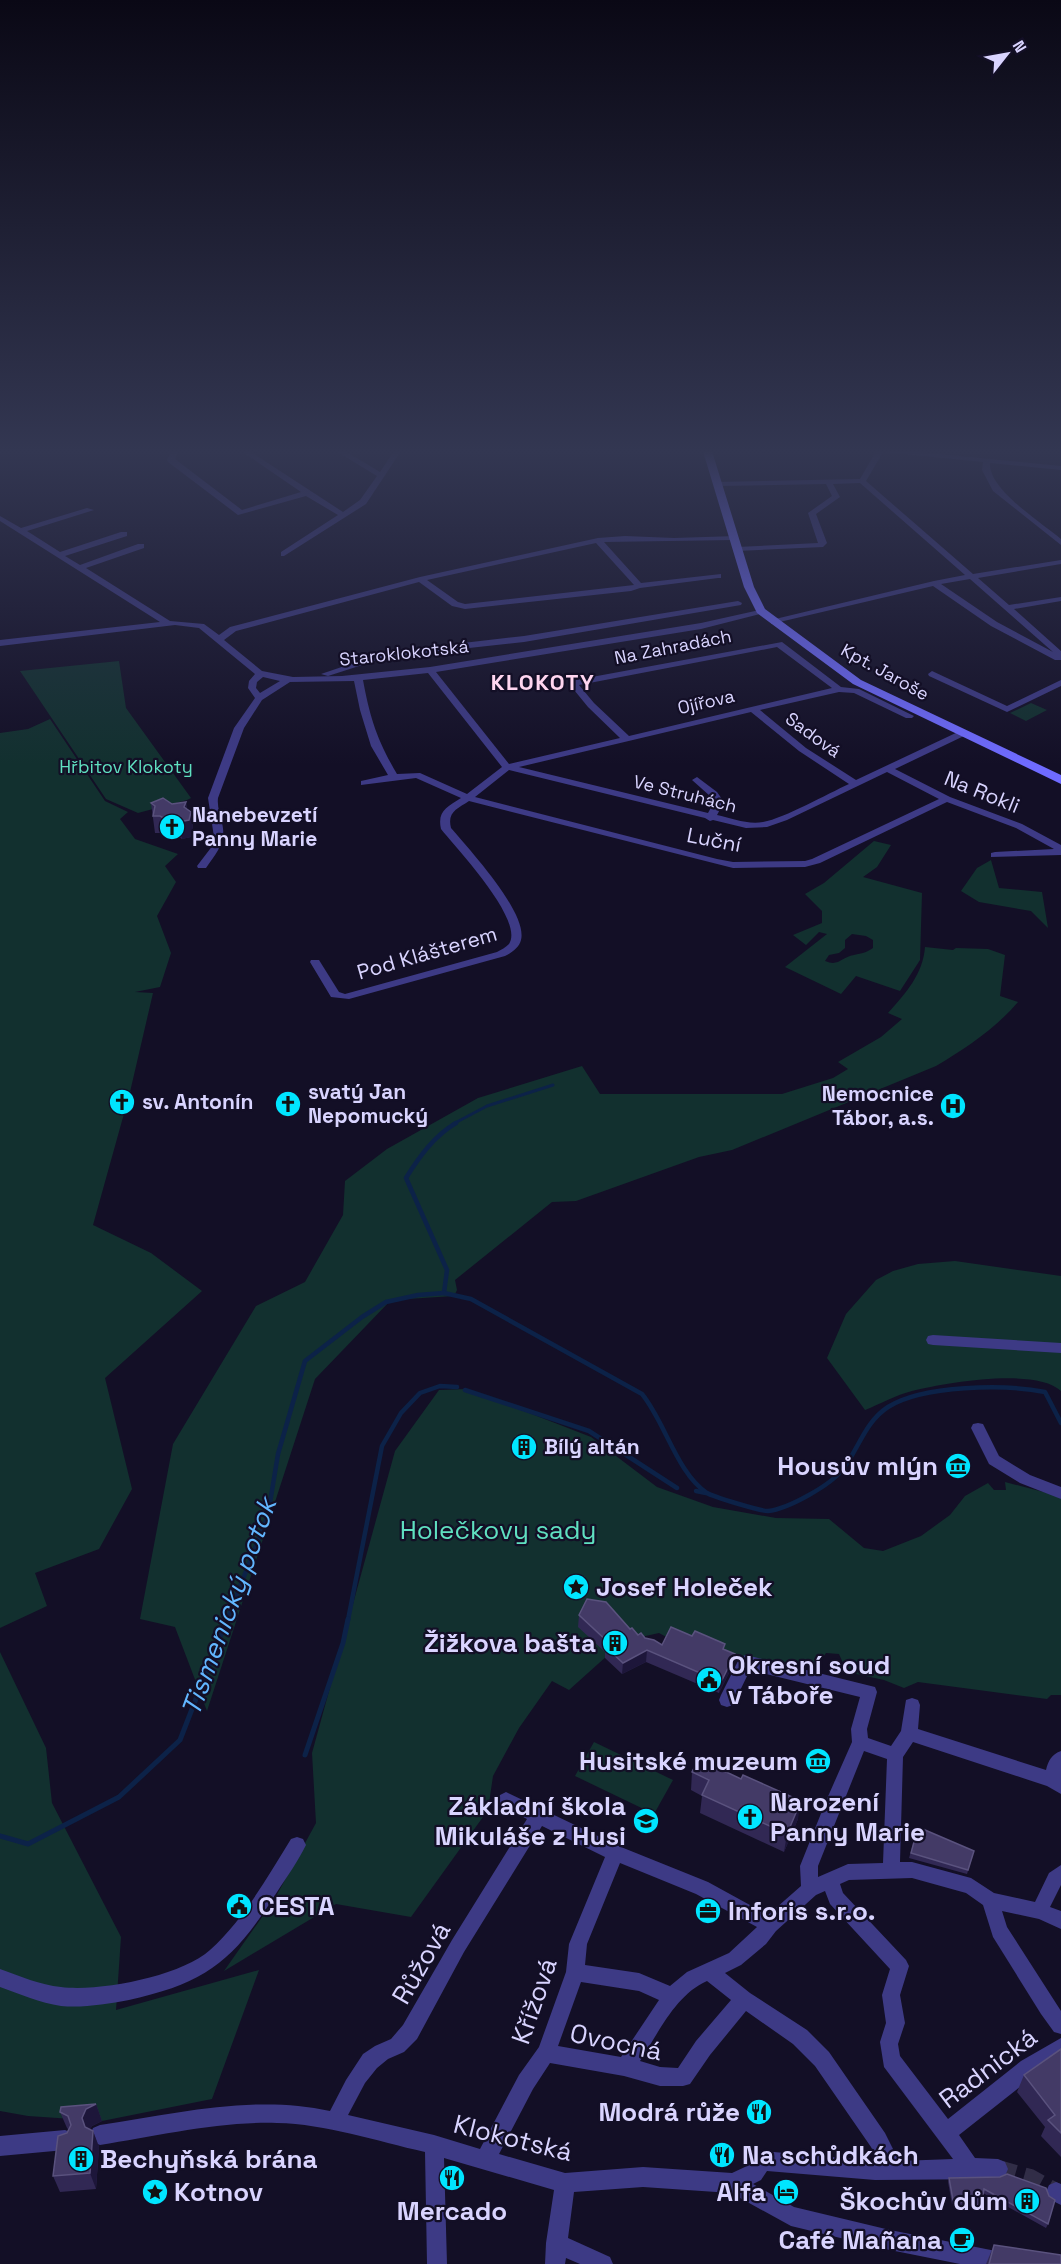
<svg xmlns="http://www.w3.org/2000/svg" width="1061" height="2264" font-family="'Space Grotesk',sans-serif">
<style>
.green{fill:#12302f;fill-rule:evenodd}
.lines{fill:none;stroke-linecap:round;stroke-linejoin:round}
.stream-far2{stroke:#0c2248;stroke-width:3}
.stream-far1{stroke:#0c2248;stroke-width:4.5}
.stream{stroke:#0c2248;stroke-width:5}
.street-tunnel{stroke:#312d47;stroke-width:18;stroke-dasharray:18 9;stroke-linecap:butt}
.street{fill:#3d3a85;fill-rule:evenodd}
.secondary{fill:#6f6bff;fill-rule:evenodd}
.wall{fill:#312854}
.shaded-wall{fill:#1d163a}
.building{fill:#433a66;stroke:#5a527e;stroke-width:1.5}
.labels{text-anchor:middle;stroke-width:4.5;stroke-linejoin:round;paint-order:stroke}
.far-street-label{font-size:18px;fill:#d9d4ff;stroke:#130f26}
.far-park-label{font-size:18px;fill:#5fe0c0;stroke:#130f26}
.street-label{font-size:21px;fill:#d9d4ff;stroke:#130f26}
.poi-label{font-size:21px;font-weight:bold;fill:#d9d4ff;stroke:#130f26;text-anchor:start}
.far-district-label{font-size:22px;font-weight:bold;letter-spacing:1.5px;fill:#ffd6f0;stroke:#130f26}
.near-poi-label{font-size:26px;font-weight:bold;fill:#d9d4ff;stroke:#130f26;text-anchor:end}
.near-park-label{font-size:26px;fill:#5fe0c0;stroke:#130f26}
.near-street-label{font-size:26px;fill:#d9d4ff;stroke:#130f26}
.near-water-label{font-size:27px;font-style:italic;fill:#62b6ff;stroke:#130f26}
</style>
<rect width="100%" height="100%" fill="#130f26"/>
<!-- green -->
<g class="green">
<path d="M 119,661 L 126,708 L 191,798 L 187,800 L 138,813 L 106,799 L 20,671 Z"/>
<path d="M 1031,703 L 1047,710 L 1026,721 L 1010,713 Z"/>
<path d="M 50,719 L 105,801 L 128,812 L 120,819 L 135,839 L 178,854 L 165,866 L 176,882 L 157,916 L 171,953 L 160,987 L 135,992 L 153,993 L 130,1092 L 93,1225 L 151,1253 L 202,1291 L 105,1378 L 132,1489 L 99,1549 L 35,1573 L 47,1606 L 0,1628 L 0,733 L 28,729 Z"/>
<path d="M 874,841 L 891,845 L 877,867 L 863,877 L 922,893 L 920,960 L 900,991 L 856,976 L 841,994 L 785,967 L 827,934 L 819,932 L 806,945 L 793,935 L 822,923 L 822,911 L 805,894 L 824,883 ZM 852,934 L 866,936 L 873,940 L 873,948 C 865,953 863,953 854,955 C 841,957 839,967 825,961 L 829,955 L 839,953 L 845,948 L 845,940 Z"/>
<path d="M 991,860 L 999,888 L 1042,892 L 1048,928 L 1031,911 L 979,902 L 961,891 L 977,868 Z"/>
<path d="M 925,947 L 953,950 L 956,948 L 988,949 L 1005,955 L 1000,996 L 1018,1002 C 996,1028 965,1049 936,1066 L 732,1150 L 699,1157 L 576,1201 L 552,1202 L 455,1280 L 457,1290 L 454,1296 L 391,1300 L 315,1379 L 207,1711 L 175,1627 L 140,1619 L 173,1444 L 256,1306 L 305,1282 L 343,1215 L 345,1181 L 387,1149 L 478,1098 L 582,1066 L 600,1094 L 782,1094 L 833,1078 L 848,1069 L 838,1062 L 881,1037 L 902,1019 L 888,1013 C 906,993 923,974 925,947 Z"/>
<path d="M 955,1261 L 1061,1276 L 1061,1391 C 1036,1367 945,1383 912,1391 C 896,1395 880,1404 865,1410 L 827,1358 L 846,1314 L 876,1280 L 893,1271 L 918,1264 Z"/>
<path d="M 467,1389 L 591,1437 L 657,1487 L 713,1507 L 776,1518 L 829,1519 L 864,1548 L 883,1551 L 921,1536 L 950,1515 L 965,1496 L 988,1483 L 994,1490 L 1006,1490 L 1005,1482 L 1055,1495 L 1061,1499 L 1061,1695 L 1051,1695 L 1047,1699 L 918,1682 L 904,1688 L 884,1680 L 847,1672 L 839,1654 L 826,1653 L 817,1666 C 765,1660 707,1659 659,1633 L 632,1639 L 608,1655 L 569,1690 L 552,1681 L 519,1728 L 493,1776 L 488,1810 L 411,1917 L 336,1904 L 224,1971 L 274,1900 L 316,1823 L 312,1753 L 395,1451 L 439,1390 Z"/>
<path d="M 0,1652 L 46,1748 L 52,1803 L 121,1937 L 116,2010 L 259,1970 L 212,2099 L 102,2121 L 28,2116 L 0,2111 Z"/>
<path d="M 594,1742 L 673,1780 L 654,1814 L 575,1776 Z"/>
</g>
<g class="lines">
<!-- stream-far2 -->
<path class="stream-far2" d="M 453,1124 L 487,1106 L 553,1085"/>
<!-- stream-far1 -->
<g class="stream-far1">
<path d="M 444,1293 L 447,1270 L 406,1178 C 419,1157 434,1136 456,1123"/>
<path d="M 465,1390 L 589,1431 L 677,1488"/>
<path d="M 696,1491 L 706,1493"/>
<path d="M 227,1620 L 268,1515 L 278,1454 L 305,1361 L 362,1317 L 386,1302 L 418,1295 L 444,1293 L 471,1299 L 642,1394 C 665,1422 677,1473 707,1493 C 714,1497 760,1511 768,1511 C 788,1509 831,1485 843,1469 C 859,1448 865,1422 888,1407 C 923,1385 1005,1384 1045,1392 L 1061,1423"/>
<path d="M 348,1620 L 382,1446 L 401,1413 L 420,1393 L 440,1386 L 457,1387"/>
</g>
<!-- stream -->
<g class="stream">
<path d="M 305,1755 L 343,1643 L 348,1619"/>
<path d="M 0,1836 L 28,1844 L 119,1797 L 180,1740 L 227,1619"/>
</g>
<!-- street-tunnel -->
<path class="street-tunnel" d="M 998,2169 L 1030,2178 L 1056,2192"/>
<!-- street -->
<g class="street">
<path d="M 173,448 L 180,448 L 175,459 L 242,510 L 301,492 L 237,448 L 245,448 L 343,512 L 360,500 L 377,476 L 331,448 L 340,448 L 380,472 L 396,448 L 403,448 L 366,504 L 284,556 L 281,556 L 281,552 L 338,515 L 306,496 L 238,515 L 168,462 L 167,460 Z"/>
<path d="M 878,448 L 1061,466 L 1061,470 L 990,463 C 988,489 1042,523 1061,539 L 1061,545 L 993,491 L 982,470 L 983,462 L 883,452 L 866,481 L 973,574 L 1061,560 L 1061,564 L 978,578 L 1009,605 L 1061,597 L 1061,601 L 1014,609 L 1061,651 L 1061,660 L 1055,660 L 991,626 L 933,586 L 771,624 L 771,620 L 934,581 L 965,575 L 860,483 L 833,484 L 840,497 L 816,514 L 827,543 L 823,547 L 737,551 L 733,549 L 737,547 L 818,543 L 808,513 L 832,496 L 826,484 L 717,486 L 713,484 L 714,482 L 860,479 ZM 970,579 L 1053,652 L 997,622 L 941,584 Z"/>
<path d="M 87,508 L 94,510 L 27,531 L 60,552 L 121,532 L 127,532 L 127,536 L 65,556 L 80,565 L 138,544 L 144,544 L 144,548 L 86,568 L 170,621 L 204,624 L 219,635 L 230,627 L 420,577 L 598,538 L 625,536 L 674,538 L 736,536 L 737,538 L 733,540 L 604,542 L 641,583 L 721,574 L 721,578 L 718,578 L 640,588 L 631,591 L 465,609 L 452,606 L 419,582 L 236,631 L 224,640 L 262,671 L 293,677 L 342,676 L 430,667 L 701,623 L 764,609 L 764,613 L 701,629 L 436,672 L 509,764 L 620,738 L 588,707 L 570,685 L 570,681 L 782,642 L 841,687 L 859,689 L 914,716 L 912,718 L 906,718 L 854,693 L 839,692 L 760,710 L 806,748 L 856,780 L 960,731 L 966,731 L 966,735 L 895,769 L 950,797 L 1022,824 L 1061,845 L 1061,855 L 991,857 L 991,853 L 995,852 L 1054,849 L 1016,828 L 947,802 L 820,863 L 805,867 L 733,868 L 469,801 C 457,809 447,812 451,828 C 469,849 528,913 521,940 C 519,948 511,953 505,956 L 349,999 L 331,997 L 310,962 L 311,960 L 319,960 L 339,992 L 345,994 L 497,952 C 501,950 506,947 509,944 C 525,920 455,847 441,829 C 437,811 447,807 461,798 L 416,778 L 361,785 L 361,781 L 388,775 L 371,746 L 360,710 L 354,681 L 290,682 L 262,700 L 244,728 L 218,798 C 217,807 220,814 222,823 C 227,842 216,853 206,868 L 198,868 L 197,866 L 210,849 L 214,837 L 208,798 L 234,728 L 255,698 L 248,688 L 249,681 L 255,674 L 199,628 L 175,625 L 0,646 L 0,640 L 160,622 L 0,521 L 0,516 L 21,528 ZM 596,543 L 634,585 L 465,604 L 458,602 L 427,580 ZM 777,647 L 832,688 L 629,736 L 594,703 L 579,685 ZM 428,673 L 502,767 L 467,794 L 420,773 L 397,774 C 377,740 370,718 363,680 ZM 263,677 L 280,681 L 260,693 L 256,688 L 257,682 ZM 751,712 L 799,751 L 849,784 C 827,794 785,818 763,822 C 748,825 731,818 717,815 L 724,802 L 717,792 L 697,777 L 692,780 L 710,796 L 714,802 L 708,813 L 519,767 ZM 509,770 L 705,818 L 710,821 L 713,820 L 746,828 L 767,827 L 787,820 L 887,772 L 939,799 L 812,859 L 805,861 L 733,862 L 717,859 L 475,797 Z"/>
<path d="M 738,601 L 742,603 L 741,605 L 524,642 L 387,657 L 328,676 L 321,674 L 386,652 L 524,636 Z"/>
<path d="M 932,671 L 1007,706 L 1061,680 L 1061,686 L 1007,712 L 929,676 L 928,674 Z"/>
<path d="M 933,1335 L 1061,1343 L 1061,1353 L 933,1345 L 928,1344 L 926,1340 L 928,1336 Z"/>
<path d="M 978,1423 L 983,1424 L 999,1456 L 1030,1475 L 1061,1487 L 1061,1499 L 1020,1483 L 989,1464 L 971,1428 L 973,1424 Z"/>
<path d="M 746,1655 L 875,1687 L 877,1692 L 867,1729 L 868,1738 L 891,1746 L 901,1731 L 906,1700 L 912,1698 L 918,1700 L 920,1705 L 918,1729 L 1046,1770 C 1048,1761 1052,1754 1061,1751 L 1061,1794 L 1047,1786 L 913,1742 L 903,1757 L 900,1862 L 912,1862 L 971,1878 L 994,1893 L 1035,1902 L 1049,1873 L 1061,1865 L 1061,1885 L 1050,1907 L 1061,1911 L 1061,1929 L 1039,1919 L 1002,1911 L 1007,1927 L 1061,2011 L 1061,2034 L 1054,2032 L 1041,2014 L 993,1937 L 983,1905 L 966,1893 L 912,1878 L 849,1880 L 840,1884 L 843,1893 L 906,1960 L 909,1966 L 900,1995 L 905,2023 L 898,2044 L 900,2056 L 948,2119 L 1021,2061 L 1061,2038 L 1061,2058 L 1035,2075 L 959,2135 L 975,2158 L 998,2159 L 1005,2162 L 1008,2169 L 1005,2176 L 998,2179 L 875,2180 L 767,2171 L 761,2180 L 753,2184 L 794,2207 L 890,2230 L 1011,2254 L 1018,2257 L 1021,2264 L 960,2264 L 890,2250 L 791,2226 L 731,2193 L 643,2187 L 574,2192 L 568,2238 L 610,2257 L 613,2264 L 580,2264 L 566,2258 L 565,2264 L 545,2264 L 546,2243 L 554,2190 L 444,2158 L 447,2264 L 427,2264 L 425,2152 C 376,2141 326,2124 277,2123 C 221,2121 156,2136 100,2145 L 93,2142 L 90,2135 L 93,2128 L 100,2125 C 176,2114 254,2094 330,2111 L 346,2080 L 363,2054 L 375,2046 L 391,2039 L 403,2025 L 452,1940 L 527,1819 L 500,1805 L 498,1800 L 500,1795 L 506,1792 L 621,1847 L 708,1882 L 768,1915 L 801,1886 L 800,1866 L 826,1801 L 852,1742 L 851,1729 L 860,1697 L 750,1670 L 733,1705 L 727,1707 L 721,1705 L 719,1700 L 721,1695 L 740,1657 ZM 864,1751 L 887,1759 L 883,1863 L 848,1864 L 818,1877 L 818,1866 ZM 542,1826 L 605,1857 L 569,1944 L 566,1972 L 539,2047 L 519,2075 L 480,2149 L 434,2135 L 348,2115 L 365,2083 L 377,2068 L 388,2059 L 404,2052 L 417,2039 L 464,1952 ZM 620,1863 L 696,1894 L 757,1927 L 729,1953 L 687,1972 L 670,1986 L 639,1973 L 585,1965 L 587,1944 ZM 825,1891 L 830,1904 L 890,1969 L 882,1995 L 886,2023 L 880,2042 L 884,2067 L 953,2159 L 899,2161 L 885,2133 L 829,2052 L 807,2030 L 750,1993 L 725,1973 L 741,1965 L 766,1944 L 776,1931 L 816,1895 ZM 707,1981 L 731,2000 L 696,2041 L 678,2068 L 660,2067 L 640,2061 C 658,2034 675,1995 707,1981 ZM 581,1982 L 639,1991 L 659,2000 L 621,2057 L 558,2046 ZM 746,2011 L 793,2044 L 815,2066 L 871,2147 L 878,2161 L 762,2151 L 755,2154 L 747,2166 L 732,2173 L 643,2167 L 565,2173 L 499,2154 L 533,2089 L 550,2063 L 624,2076 L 660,2086 L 683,2086 L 690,2084 L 710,2055 Z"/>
<path d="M 297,1837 L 303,1839 L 306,1845 C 298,1861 287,1877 277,1892 C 235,1959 208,1983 129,2000 C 107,2004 83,2008 61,2006 C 40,2003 20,1994 0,1987 L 0,1969 C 20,1976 40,1985 61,1987 C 100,1992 181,1976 210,1950 C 244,1919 267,1878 291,1839 Z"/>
<path d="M 65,2130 L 72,2133 L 75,2140 L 72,2147 L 65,2150 L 0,2156 L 0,2136 Z"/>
<path d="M 1056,2182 L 1061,2184 L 1061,2205 L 1049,2199 L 1046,2192 L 1049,2185 Z"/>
</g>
<!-- secondary -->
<path class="secondary" d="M 702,448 L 711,448 L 754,587 L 765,609 L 861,680 L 1061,775 L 1061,784 L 853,684 L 757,613 L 744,587 Z"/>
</g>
<!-- wall -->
<g class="wall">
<path d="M 186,802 L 187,809 L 191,812 L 193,829 L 191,837 L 182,839 L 178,836 L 172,839 L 163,833 L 155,833 L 151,803 L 172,804 Z"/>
<path d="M 579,1615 L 630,1629 L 645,1638 L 662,1645 L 725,1649 L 733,1665 L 719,1693 L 646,1662 L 622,1674 L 605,1658 L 605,1652 L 578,1627 Z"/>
<path d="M 692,1772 L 798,1819 L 784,1852 L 700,1813 L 702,1796 L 691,1790 Z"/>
<path d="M 918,1827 L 974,1851 L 967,1874 L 909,1858 Z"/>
<path d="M 1061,2049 L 1061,2157 L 1041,2136 L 1045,2127 L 1017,2092 L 1024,2075 Z"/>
<path d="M 96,2104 L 102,2121 L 92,2126 L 90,2129 L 93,2131 L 99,2147 L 96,2189 L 60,2192 L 53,2176 L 68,2129 L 67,2128 L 60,2112 Z"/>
<path d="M 1000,2177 L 1048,2224 L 1046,2228 L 983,2193 L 979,2210 L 952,2204 L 948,2182 L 949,2178 Z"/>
<path d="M 994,2245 L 1061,2264 L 986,2264 Z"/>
</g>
<!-- shaded-wall -->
<g class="shaded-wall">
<path d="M 186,802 L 188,819 L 191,812 L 193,829 L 191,837 L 182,839 L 179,822 Z"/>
<path d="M 176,819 L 178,836 L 172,839 L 169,821 Z"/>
<path d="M 647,1650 L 646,1662 L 622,1674 L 623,1663 Z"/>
<path d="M 735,1654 L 733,1665 L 719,1693 L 721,1682 Z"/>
<path d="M 801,1801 L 798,1819 L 784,1852 L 787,1834 Z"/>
<path d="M 96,2104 L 102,2121 L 92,2126 L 88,2134 L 82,2118 L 86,2109 Z"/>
<path d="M 93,2131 L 99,2147 L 96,2189 L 90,2173 Z"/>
</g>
<!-- building -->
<g class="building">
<path d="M 163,798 L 172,804 L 186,802 L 184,807 L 191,812 L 189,820 L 179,822 L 176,819 L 169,821 L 160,816 L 153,816 L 155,806 L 151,803 Z"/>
<path d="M 587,1599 L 606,1602 L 630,1629 L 632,1628 L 638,1635 L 641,1633 L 645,1638 L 654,1640 L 662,1645 L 671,1627 L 692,1636 L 695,1631 L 725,1644 L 723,1649 L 735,1654 L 721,1682 L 647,1650 L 623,1663 L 605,1646 L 609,1643 L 579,1615 Z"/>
<path d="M 699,1759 L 741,1779 L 743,1775 L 801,1801 L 787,1834 L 702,1795 L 709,1780 L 692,1772 Z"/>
<path d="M 918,1827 L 974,1851 L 968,1870 L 911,1853 Z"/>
<path d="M 1061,2049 L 1061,2133 L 1048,2120 L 1055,2115 L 1024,2075 Z"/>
<path d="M 96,2104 L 86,2109 L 82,2118 L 85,2127 L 93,2131 L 90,2173 L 53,2176 L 58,2136 L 67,2133 L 71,2125 L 68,2116 L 60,2112 L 61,2107 Z"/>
<path d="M 1007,2174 L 1046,2188 L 1049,2196 L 1055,2200 L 1048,2224 L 984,2189 L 981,2206 L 953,2200 L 949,2178 L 1000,2177 Z"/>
<path d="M 994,2245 L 1061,2255 L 1061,2264 L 989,2264 Z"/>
</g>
<!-- sky -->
<linearGradient id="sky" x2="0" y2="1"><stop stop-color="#0a0815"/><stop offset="0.59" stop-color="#333752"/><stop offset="1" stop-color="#333752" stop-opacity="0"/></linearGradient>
<rect width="1061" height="765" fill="url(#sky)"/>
<!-- icons -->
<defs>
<g id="church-disc" transform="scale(1.35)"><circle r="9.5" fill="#00e5ff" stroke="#130f26"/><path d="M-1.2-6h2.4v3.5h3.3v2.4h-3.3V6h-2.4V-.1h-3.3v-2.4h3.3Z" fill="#111"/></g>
<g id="hospital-disc" transform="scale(1.35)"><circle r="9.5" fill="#00e5ff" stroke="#130f26"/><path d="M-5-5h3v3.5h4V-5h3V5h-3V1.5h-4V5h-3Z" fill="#111"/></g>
<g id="building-disc" transform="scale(1.35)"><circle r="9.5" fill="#00e5ff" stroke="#130f26"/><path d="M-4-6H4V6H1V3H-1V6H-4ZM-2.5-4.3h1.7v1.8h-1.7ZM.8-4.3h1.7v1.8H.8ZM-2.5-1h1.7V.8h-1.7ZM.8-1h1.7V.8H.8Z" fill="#111"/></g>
<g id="museum-disc" transform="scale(1.35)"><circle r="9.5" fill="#00e5ff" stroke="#130f26"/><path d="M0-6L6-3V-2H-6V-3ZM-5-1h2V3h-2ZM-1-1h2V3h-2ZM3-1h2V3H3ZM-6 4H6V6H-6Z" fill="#111"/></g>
<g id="sight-disc" transform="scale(1.35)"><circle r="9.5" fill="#00e5ff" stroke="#130f26"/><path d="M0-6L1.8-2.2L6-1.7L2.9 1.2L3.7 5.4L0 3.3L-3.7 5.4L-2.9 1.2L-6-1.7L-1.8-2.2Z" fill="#111"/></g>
<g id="civic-disc" transform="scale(1.35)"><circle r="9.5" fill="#00e5ff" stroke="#130f26"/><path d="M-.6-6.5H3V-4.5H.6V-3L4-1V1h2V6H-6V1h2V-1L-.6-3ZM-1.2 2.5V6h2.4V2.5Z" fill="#111"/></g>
<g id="school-disc" transform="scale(1.35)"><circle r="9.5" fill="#00e5ff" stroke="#130f26"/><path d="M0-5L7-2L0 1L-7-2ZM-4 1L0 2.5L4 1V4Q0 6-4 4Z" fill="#111"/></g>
<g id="office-disc" transform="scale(1.35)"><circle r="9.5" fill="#00e5ff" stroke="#130f26"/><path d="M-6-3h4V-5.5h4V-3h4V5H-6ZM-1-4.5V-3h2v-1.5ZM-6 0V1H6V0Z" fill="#111"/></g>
<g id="restaurant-disc" transform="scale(1.35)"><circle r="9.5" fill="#00e5ff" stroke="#130f26"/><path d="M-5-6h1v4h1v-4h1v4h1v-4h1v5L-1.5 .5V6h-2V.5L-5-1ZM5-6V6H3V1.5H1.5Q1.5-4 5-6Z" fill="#111"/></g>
<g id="hotel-disc" transform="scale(1.35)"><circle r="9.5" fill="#00e5ff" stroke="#130f26"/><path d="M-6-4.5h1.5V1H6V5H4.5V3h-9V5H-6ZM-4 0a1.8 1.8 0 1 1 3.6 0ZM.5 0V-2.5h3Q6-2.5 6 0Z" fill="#111"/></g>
<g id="cafe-disc" transform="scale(1.35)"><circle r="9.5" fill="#00e5ff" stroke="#130f26"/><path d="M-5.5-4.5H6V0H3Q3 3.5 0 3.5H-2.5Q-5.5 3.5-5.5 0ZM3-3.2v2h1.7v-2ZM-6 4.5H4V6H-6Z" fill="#111"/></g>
</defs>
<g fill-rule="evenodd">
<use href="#church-disc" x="172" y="827"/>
<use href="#church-disc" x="122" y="1102"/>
<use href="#church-disc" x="288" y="1104"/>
<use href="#hospital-disc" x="953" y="1106"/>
<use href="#building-disc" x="524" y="1447"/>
<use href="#museum-disc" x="958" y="1466"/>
<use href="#sight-disc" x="576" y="1587"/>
<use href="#building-disc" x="615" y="1643"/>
<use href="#civic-disc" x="709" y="1680"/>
<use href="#museum-disc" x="818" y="1761"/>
<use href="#church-disc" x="750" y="1817"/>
<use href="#school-disc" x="646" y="1821"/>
<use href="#civic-disc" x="239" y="1906"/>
<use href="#office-disc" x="708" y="1911"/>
<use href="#restaurant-disc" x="759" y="2112"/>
<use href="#restaurant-disc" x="722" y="2155"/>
<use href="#building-disc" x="81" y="2159"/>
<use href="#restaurant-disc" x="452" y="2178"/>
<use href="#sight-disc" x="155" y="2192"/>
<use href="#hotel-disc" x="786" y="2192"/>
<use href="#building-disc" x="1027" y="2201"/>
<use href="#cafe-disc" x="962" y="2240"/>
</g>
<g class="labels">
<!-- far-street labels -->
<g class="far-street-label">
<text transform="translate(673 647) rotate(-11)" y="6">Na Zahradách</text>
<text transform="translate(404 653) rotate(-6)" y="6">Staroklokotská</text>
<text transform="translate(885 672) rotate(29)" y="6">Kpt. Jaroše</text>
<text transform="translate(706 702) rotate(-13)" y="6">Ojířova</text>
<text transform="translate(813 735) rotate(36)" y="6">Sadová</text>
<text transform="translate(685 794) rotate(14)" y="6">Ve Struhách</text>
</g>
<!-- far-park labels -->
<g class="far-park-label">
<text x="126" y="773">Hřbitov Klokoty</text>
</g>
<!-- street labels -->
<g class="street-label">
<text transform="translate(982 792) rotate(22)" y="7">Na Rokli</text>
<text transform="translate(714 840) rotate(11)" y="7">Luční</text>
<text transform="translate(427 953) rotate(-16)" y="7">Pod Klášterem</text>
</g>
<!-- poi labels -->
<g class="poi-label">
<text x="192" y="822">Nanebevzetí<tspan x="192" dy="24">Panny Marie</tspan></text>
<text x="308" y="1099">svatý Jan<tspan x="308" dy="24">Nepomucký</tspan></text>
<text x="934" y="1101" text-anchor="end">Nemocnice<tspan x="934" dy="24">Tábor, a.s.</tspan></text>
<text x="142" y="1109">sv. Antonín</text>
<text x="544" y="1454">Bílý altán</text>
</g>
<!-- far-district labels -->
<g class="far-district-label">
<text x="543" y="690">KLOKOTY</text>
</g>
<!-- near-poi labels -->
<g class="near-poi-label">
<text x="938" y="1475">Housův mlýn</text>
<text x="596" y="1596" text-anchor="start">Josef Holeček</text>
<text x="596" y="1652">Žižkova bašta</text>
<text x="728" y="1674" text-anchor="start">Okresní soud<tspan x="728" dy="30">v Táboře</tspan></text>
<text x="798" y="1770">Husitské muzeum</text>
<text x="770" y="1811" text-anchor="start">Narození<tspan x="770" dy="30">Panny Marie</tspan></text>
<text x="626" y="1815">Základní škola<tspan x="626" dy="30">Mikuláše z Husi</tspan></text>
<text x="258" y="1915" text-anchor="start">CESTA</text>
<text x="728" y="1920" text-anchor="start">Inforis s.r.o.</text>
<text x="740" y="2121">Modrá růže</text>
<text x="742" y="2164" text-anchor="start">Na schůdkách</text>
<text x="100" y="2168" text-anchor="start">Bechyňská brána</text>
<text x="174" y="2201" text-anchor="start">Kotnov</text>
<text x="766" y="2201">Alfa</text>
<text x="1008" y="2210">Škochův dům</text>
<text x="452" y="2220" text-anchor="middle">Mercado</text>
<text x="942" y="2249">Café Mañana</text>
</g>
<!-- near-park labels -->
<g class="near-park-label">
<text x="498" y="1539">Holečkovy sady</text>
</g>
<!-- near-street labels -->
<g class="near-street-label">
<text transform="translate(421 1963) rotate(-60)" y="9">Růžová</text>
<text transform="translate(534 2001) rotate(-71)" y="9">Křížová</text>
<text transform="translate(616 2042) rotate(12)" y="9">Ovocná</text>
<text transform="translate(988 2068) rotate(-37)" y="9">Radnická</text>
<text transform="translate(513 2138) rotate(14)" y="9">Klokotská</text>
</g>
<!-- near-water labels -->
<g class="near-water-label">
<text transform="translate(229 1607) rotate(-70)" y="9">Tismenický potok</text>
</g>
</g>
<!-- north arrow -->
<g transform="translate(1007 54) rotate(59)" stroke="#130f26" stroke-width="4.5" paint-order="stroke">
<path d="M0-4.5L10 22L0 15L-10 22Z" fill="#d9d4ff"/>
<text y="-9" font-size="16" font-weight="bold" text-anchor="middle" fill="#d9d4ff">N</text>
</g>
</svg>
